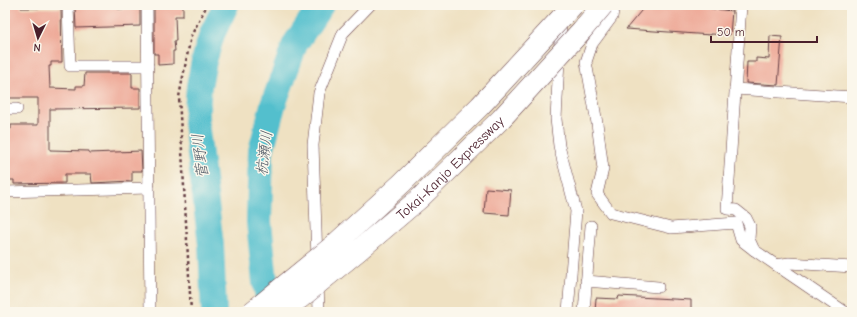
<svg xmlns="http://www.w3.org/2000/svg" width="857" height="317" font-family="'Comic Neue','Klee One',sans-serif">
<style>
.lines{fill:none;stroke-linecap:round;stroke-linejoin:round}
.river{stroke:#52bfcd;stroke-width:26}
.building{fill:#eea997}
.street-casing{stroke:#633c42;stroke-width:12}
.path{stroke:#633c42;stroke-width:2.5;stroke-dasharray:3 3;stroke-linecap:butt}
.street{stroke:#fff;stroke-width:11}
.highway-bridge-casing{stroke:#633c42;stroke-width:22;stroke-linecap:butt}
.highway-bridge{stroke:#fff;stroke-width:21}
.labels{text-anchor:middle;stroke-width:3;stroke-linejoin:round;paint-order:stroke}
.street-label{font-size:14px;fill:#4a1f2b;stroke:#fbf7ec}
.water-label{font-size:15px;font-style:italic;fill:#4d5764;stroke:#fbf7ec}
</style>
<rect width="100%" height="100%" fill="#fbf7ec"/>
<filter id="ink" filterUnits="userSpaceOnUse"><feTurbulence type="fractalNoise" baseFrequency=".025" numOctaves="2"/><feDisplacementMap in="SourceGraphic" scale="8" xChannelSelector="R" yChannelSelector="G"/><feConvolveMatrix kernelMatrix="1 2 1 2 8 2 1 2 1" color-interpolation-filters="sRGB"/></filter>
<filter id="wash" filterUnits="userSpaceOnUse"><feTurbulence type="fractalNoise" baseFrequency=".012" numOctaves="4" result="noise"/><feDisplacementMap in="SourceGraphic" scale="16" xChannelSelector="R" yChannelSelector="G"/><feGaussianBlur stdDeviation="0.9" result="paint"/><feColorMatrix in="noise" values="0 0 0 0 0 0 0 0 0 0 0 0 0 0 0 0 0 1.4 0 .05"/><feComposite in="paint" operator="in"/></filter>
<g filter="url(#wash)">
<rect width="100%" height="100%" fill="#efe1c2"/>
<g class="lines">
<!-- river -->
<g class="river">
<path d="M 214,312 L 211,245 L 196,122 L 199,86 L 204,61 L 212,34 L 225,7 L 226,5"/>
<path d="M 271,312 L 265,282 L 259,222 L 261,151 L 273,105 L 295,44 L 321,5"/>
</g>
</g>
<g id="blocks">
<!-- building -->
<g class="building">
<path d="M 5,5 L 21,5 L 21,8 L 61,8 L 62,62 L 51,62 L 51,66 L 49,66 L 50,88 L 76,89 L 76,86 L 84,86 L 85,73 L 132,73 L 132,88 L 140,88 L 140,108 L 51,109 L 50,109 L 50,150 L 89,151 L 89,153 L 141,151 L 142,171 L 132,171 L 132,181 L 92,183 L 91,174 L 65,174 L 65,183 L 14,184 L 14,180 L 5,180 L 5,136 L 8,136 L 7,128 L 11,129 L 11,125 L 38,125 L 38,98 L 8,98 L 8,91 L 5,91 Z"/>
<path d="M 154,5 L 183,5 L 183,16 L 175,16 L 176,41 L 174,41 L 175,51 L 173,51 L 173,64 L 158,65 L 158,54 L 154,54 Z"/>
<path d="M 646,5 L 674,5 L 706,7 L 706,8 L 732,11 L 730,35 L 711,34 L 711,35 L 626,29 Z"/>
<path d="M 118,6 L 118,9 L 140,8 L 140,26 L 76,28 L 75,7 Z"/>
<path d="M 770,36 L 782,37 L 778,85 L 746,83 L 747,62 L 756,62 L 756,58 L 769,59 Z"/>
<path d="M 486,188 L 511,190 L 509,215 L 484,213 Z"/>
<path d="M 619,296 L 691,300 L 691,312 L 595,312 L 596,298 L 618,299 Z"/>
</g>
</g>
</g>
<g filter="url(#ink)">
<use href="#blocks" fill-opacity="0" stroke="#633c42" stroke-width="1"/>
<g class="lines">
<!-- street casing -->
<g class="street-casing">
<g id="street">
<path d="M 68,5 L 70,66 L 148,66"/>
<path d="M 147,5 L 150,312"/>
<path d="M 614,5 L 612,17 L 592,44 L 586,62 L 597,123 L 603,169 L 597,194 L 611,213 L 671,228 L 736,223 L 741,240 L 754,250"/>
<path d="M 741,5 L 727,209 L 736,210 L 746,218 L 750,226 L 749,239 L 754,250 L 776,265 L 789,263 L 852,267"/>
<path d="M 561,21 L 556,119 L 559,146 L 576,211 L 568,312"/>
<path d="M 735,89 L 852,97"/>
<path d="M 5,109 L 17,109"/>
<path d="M 5,192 L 149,188"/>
<path d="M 317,259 L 313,145 L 319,93 L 343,33 L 370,5"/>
<path d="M 776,265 L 845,312"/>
<path d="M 586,281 L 658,287"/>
<path d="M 318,283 L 319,312"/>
<path d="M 584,312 L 591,226"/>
</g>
</g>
<!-- path -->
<path class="path" d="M 191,312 L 179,97 L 191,36 L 207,5"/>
<!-- street -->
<use href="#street" class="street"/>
<!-- highway-bridge casing -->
<g class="highway-bridge-casing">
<g id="highway-bridge">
<path d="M 252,312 L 333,246 L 402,183 L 480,106 L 573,5"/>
<path id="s1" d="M 279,312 L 299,299 L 359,250 L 420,198 L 501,119 L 582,30 L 603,5"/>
</g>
</g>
<!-- highway-bridge -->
<use href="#highway-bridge" class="highway-bridge"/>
</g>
</g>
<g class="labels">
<!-- street labels -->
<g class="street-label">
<text dy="5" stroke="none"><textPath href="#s1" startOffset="224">Tokai-Kanjo Expressway</textPath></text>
</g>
<!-- water labels -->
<g class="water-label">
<text transform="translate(264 153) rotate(-83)" y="5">杭瀬川</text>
<text transform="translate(200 156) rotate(-97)" y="5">菅野川</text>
</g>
</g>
<!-- margin -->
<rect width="857" height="317" fill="none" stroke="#fbf7ec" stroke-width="20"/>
<!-- north arrow -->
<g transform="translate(38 38) rotate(185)" stroke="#fbf7ec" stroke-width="3" paint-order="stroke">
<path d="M0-3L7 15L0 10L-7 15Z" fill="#4a1f2b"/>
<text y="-6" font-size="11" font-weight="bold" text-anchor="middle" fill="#4a1f2b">N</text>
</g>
<!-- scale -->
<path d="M711 36v6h106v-6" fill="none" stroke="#4a1f2b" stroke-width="2"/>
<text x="717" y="36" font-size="12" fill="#4a1f2b" stroke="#fbf7ec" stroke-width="3" paint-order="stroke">50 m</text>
</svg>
